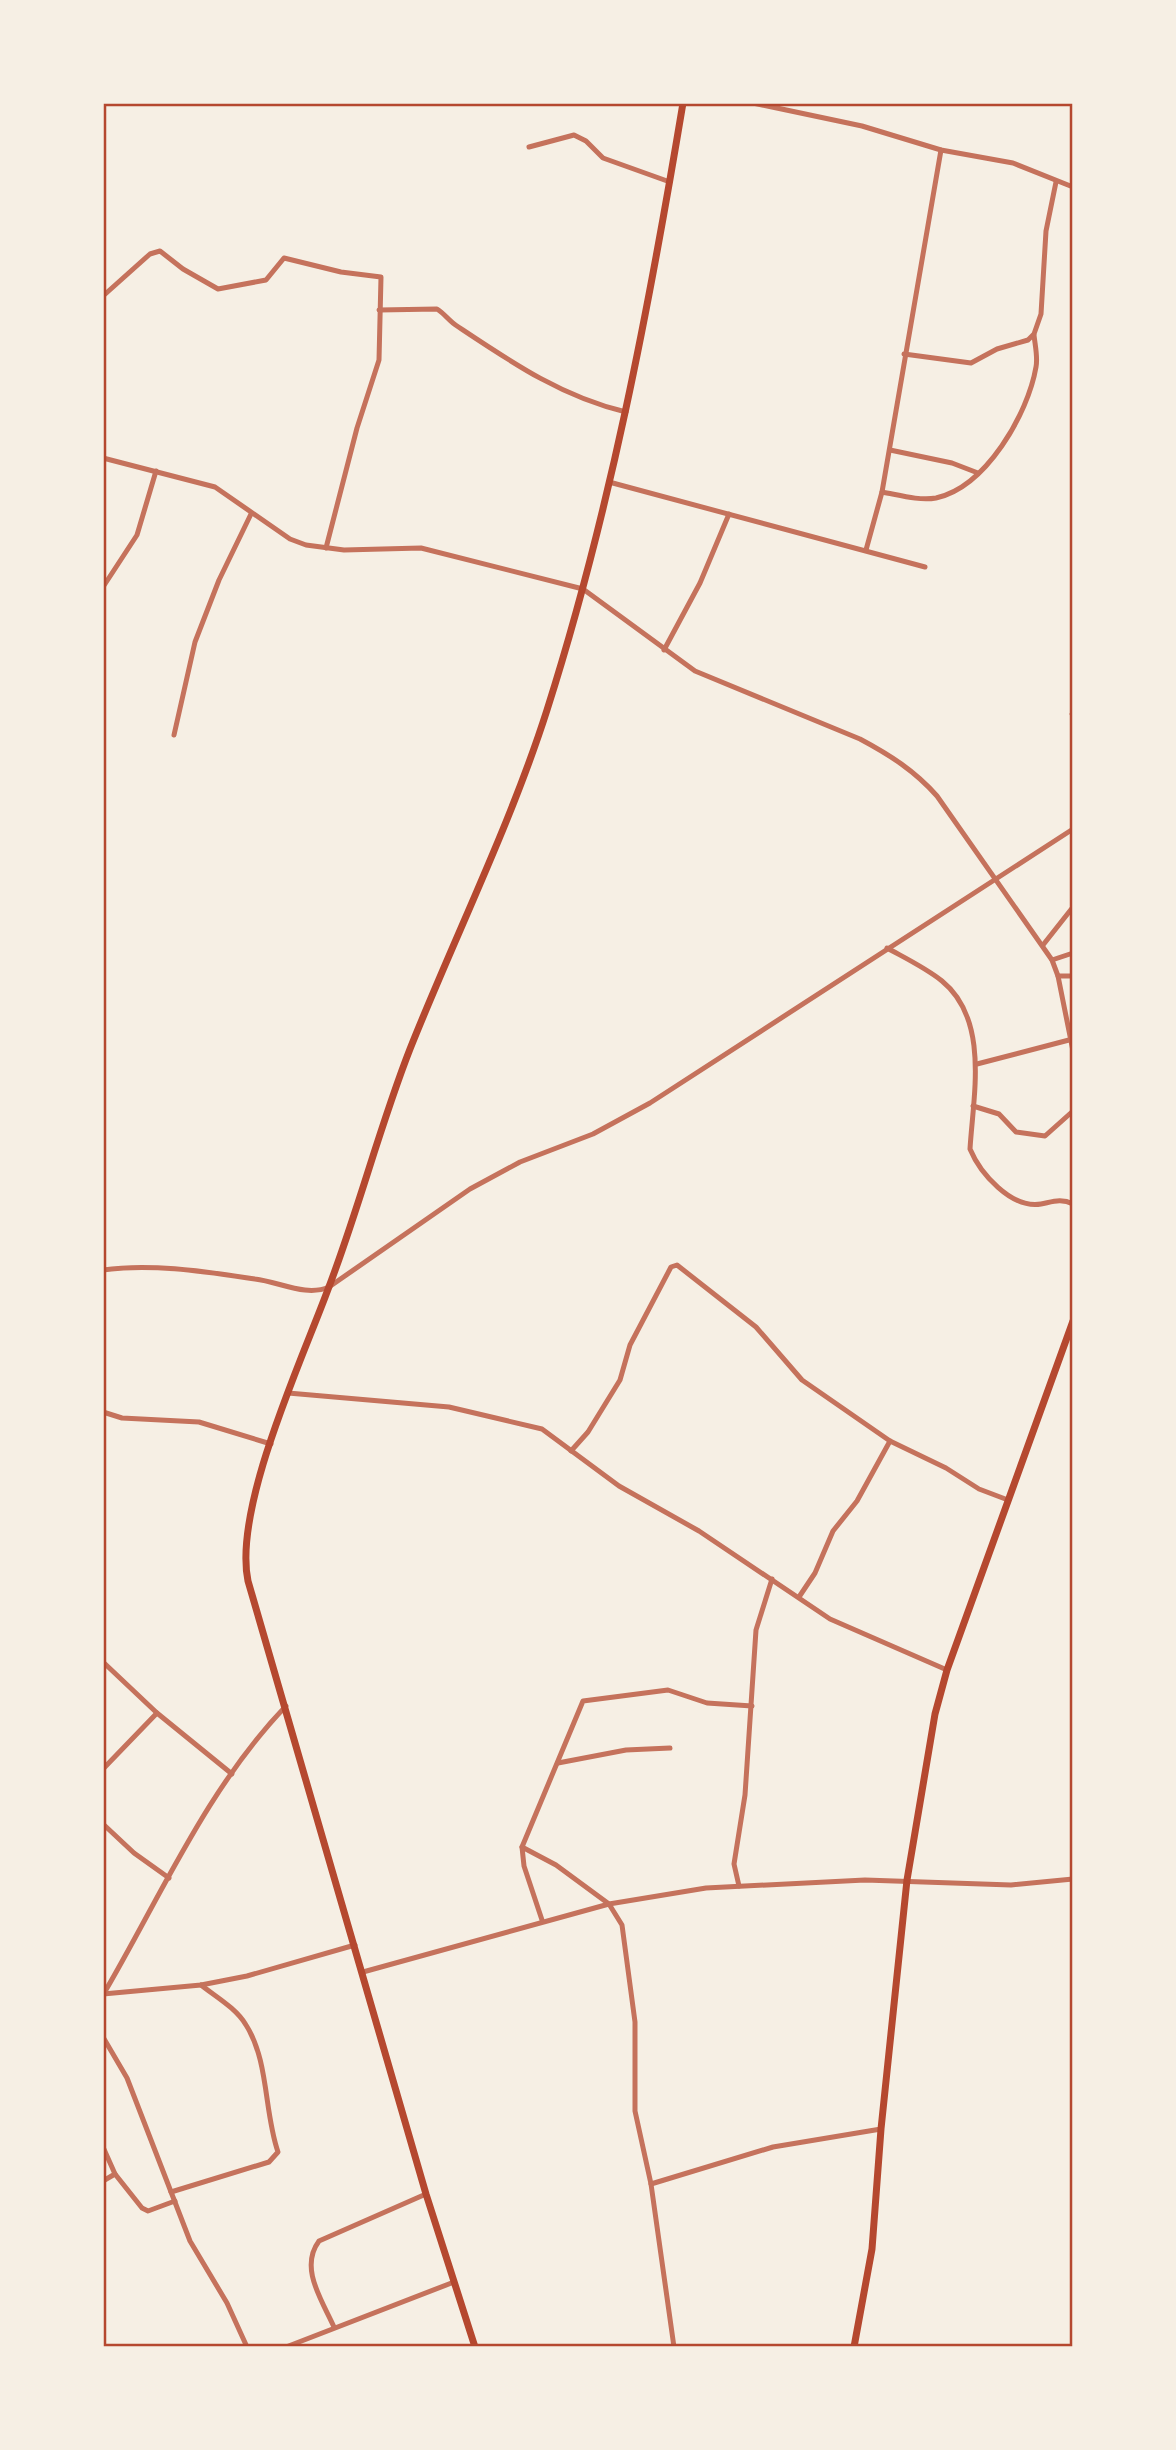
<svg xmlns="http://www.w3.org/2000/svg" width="1176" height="2450" font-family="Montserrat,sans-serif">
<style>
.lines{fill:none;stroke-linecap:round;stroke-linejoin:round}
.minor{stroke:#c5725c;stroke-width:5}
.secondary{stroke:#b5482f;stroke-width:7}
.neatline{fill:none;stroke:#b5482f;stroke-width:2.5}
</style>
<rect width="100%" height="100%" fill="#f6efe4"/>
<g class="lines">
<!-- minor -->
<g class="minor">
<path d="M 753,103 L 862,126 L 941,150 L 1013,163 L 1073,187"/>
<path d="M 529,147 L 574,135 L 586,141 L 603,158 L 670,182"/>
<path d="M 103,296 L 150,254 L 160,251 L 183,269 L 218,289 L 266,280 L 284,258 L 341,272 L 381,277 L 379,360 L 357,428 L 326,548"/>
<path d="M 379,310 L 437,309 C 445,314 449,321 457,326 C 511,362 562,397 626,412"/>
<path d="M 904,354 L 971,363 L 997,349 L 1028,340 L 1034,334 L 1041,314 L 1046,231 L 1056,182"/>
<path d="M 890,450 L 952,463 L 978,473"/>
<path d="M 103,458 L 215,487 L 290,539 L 306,545 L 344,550 L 421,548 L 583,589 L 695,671 L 860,739 C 890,755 915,771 937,796 L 1052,960 L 1058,976 L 1073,1051"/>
<path d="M 609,482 L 925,567"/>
<path d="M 882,492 C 899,495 919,501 936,498 C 986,487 1028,414 1036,367 C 1038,357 1035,345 1034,335"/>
<path d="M 866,550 L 882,492 L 941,150"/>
<path d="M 103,587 L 137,535 L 156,471"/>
<path d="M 664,650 L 700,583 L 729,514"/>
<path d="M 1072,714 L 1073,715"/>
<path d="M 174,735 L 195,642 L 219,580 L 251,514"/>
<path d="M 1043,945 L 1073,907"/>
<path d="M 887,948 C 905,958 926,968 942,981 C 990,1020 973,1097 970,1149 C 980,1173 1011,1209 1041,1204 C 1052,1202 1061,1198 1073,1204"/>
<path d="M 1052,960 L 1073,953"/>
<path d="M 1058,976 L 1073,976"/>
<path d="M 977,1064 L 1069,1040"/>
<path d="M 973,1106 L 999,1114 L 1016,1132 L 1045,1136 L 1073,1111"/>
<path d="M 103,1270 C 152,1263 207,1272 255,1279 C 280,1282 306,1297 329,1287 L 470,1189 L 520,1162 L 593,1134 L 650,1103 L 1073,829"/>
<path d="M 288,1393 L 449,1407 L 542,1429 L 619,1486 L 699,1531 L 830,1619 L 947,1670"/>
<path d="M 103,1412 L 122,1418 L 199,1422 L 271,1444"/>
<path d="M 571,1451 L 588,1432 L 620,1380 L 630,1345 L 671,1267 L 677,1265 L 756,1327 L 802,1380 L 890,1441 L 946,1468 L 979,1489 L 1008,1500"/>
<path d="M 799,1597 L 815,1573 L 833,1531 L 857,1501 L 890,1441"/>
<path d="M 103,1662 L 157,1713 L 232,1774"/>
<path d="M 558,1763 L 626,1750 L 670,1748"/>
<path d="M 103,1769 L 157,1713"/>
<path d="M 103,1824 L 134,1853 L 169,1878"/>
<path d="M 522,1847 L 556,1865 L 609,1904 L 622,1925 L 635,2022 L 635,2111 L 651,2184 L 674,2347"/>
<path d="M 739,1886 L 734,1864 L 745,1795 L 756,1630 L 772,1579"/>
<path d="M 542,1920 L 524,1866 L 522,1847 L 583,1701 L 668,1690 L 707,1703 L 752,1706"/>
<path d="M 363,1972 L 609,1904 L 706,1888 L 865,1880 L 1011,1885 L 1073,1879"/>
<path d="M 103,1994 L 201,1985 L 247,1976 L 355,1945"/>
<path d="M 103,1995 C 160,1898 207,1788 286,1706"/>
<path d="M 103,2037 L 127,2078 L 190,2241 L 227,2303 L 247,2347"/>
<path d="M 103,2147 L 115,2174 L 142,2208 L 148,2211 L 175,2201"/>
<path d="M 103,2181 L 115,2174"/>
<path d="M 651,2184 L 773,2147 L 881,2129"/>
<path d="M 171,2192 L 269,2162 L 278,2152 C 264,2112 269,2061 246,2025 C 236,2008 216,1997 201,1985"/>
<path d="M 334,2327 C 322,2300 299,2268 319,2241 L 426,2194"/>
<path d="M 286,2347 L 454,2282"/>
</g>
<!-- secondary -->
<g class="secondary">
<path d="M 475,2347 L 426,2194 L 248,1581 C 233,1509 301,1362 327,1292 C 358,1212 379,1128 410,1049 C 455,936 510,826 547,710 C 610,512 649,307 683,103"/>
<path d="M 854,2347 L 872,2249 L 881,2129 L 907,1880 L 935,1714 L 947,1670 L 1073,1321"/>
</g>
</g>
<!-- border -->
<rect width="1176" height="2450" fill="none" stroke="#f6efe4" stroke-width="210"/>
<rect x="105" y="105" width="966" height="2240" class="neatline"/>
</svg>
